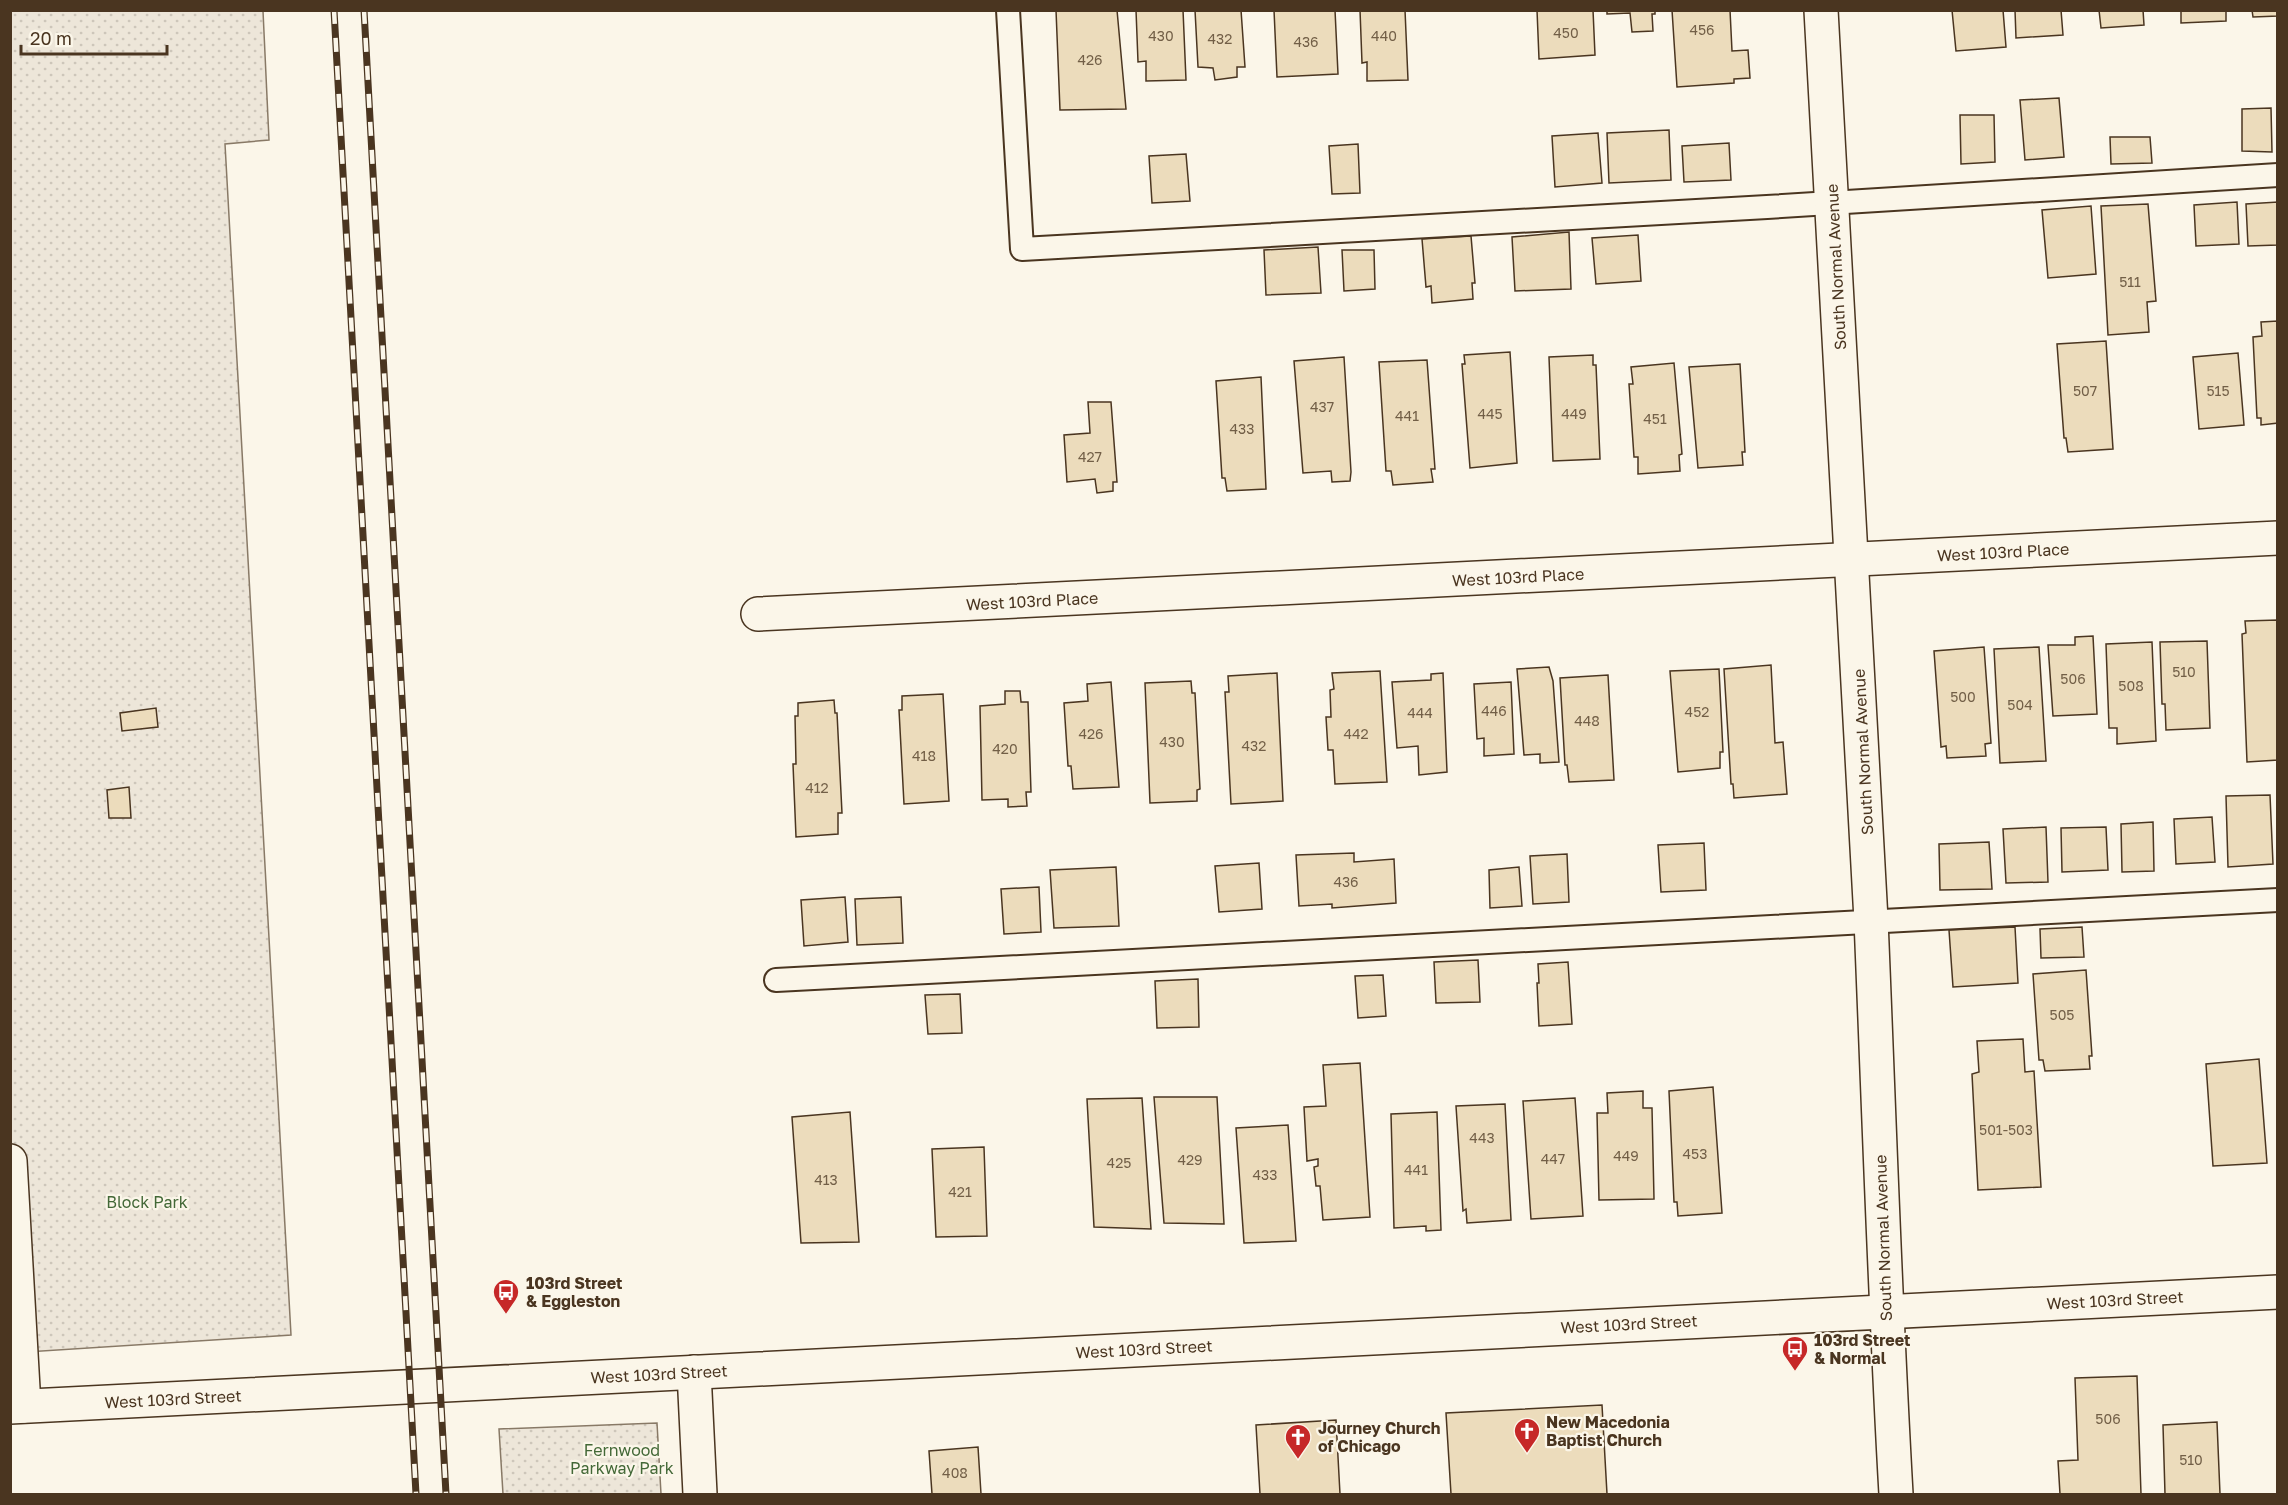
<svg xmlns="http://www.w3.org/2000/svg" width="2288" height="1505" font-family="'Golos Text',sans-serif">
<style>
.park{fill:url(#park-dots);stroke:#887966;stroke-width:1.5}
.building{fill:#ecdcbc;stroke:#4a3520;stroke-width:1.5}
.lines{fill:none;stroke-linecap:round;stroke-linejoin:round}
.lane-casing{stroke:#4a3520;stroke-width:26}
.street-casing{stroke:#4a3520;stroke-width:36}
.secondary-casing{stroke:#4a3520;stroke-width:36}
.lane{stroke:#fbf6e9;stroke-width:22}
.street{stroke:#fbf6e9;stroke-width:33}
.secondary{stroke:#fbf6e9;stroke-width:33}
.rail-casing{stroke:#4a3520;stroke-width:7}
.rail{stroke:#fbf6e9;stroke-width:4.5;stroke-dasharray:14;stroke-linecap:butt}
.labels{text-anchor:middle;stroke-width:4.5;stroke-linejoin:round;paint-order:stroke}
.number-label{font-size:14px;fill:#725f47}
.street-label{font-size:16px;fill:#4a3520;stroke:#fbf6e9}
.park-label{font-size:16px;fill:#436837;stroke:#fbf6e9}
.poi-label{font-size:16px;font-weight:bold;fill:#4a3520;stroke:#fbf6e9;text-anchor:start}
</style>
<defs>
<pattern id="park-dots" width="8" height="8" patternUnits="userSpaceOnUse" patternTransform="scale(1.5)"><rect width="8" height="8" fill="#ede6d9"/><path d="M2 2h.1M6 6h.1" fill="none" stroke="#cdc6ba" stroke-width="1.8" stroke-linecap="round"/></pattern>
</defs>
<rect width="100%" height="100%" fill="#fbf6e9"/>
<!-- park -->
<g class="park">
<path d="M 11,11 L 263,11 L 269,140 L 225,144 L 291,1335 L 11,1353 Z"/>
<path d="M 657,1423 L 661,1494 L 503,1494 L 499,1429 Z"/>
</g>
<!-- building -->
<g class="building">
<path d="M 1056,10 L 1117,10 L 1126,109 L 1060,110 Z"/>
<path d="M 1136,10 L 1183,10 L 1186,80 L 1146,81 L 1146,61 L 1138,62 Z"/>
<path d="M 1195,10 L 1241,10 L 1245,67 L 1237,67 L 1237,77 L 1215,80 L 1213,68 L 1198,67 Z"/>
<path d="M 1274,10 L 1335,10 L 1338,74 L 1277,77 Z"/>
<path d="M 1360,10 L 1405,10 L 1408,80 L 1367,81 L 1367,62 L 1362,63 Z"/>
<path d="M 1537,10 L 1593,10 L 1595,55 L 1539,59 Z"/>
<path d="M 1607,10 L 1655,10 L 1655,14 L 1652,14 L 1653,31 L 1632,32 L 1630,13 L 1607,14 Z"/>
<path d="M 1672,10 L 1730,10 L 1732,51 L 1748,50 L 1750,78 L 1734,79 L 1734,83 L 1677,87 Z"/>
<path d="M 1952,10 L 2003,10 L 2006,47 L 1956,51 Z"/>
<path d="M 2015,10 L 2061,10 L 2063,35 L 2016,38 Z"/>
<path d="M 2099,10 L 2143,10 L 2144,25 L 2101,28 Z"/>
<path d="M 2181,10 L 2226,10 L 2226,21 L 2181,23 Z"/>
<path d="M 2252,10 L 2278,10 L 2278,16 L 2253,17 Z"/>
<path d="M 2059,98 L 2064,157 L 2025,160 L 2020,100 Z"/>
<path d="M 2271,108 L 2272,152 L 2242,151 L 2242,109 Z"/>
<path d="M 1960,115 L 1994,115 L 1995,162 L 1961,164 Z"/>
<path d="M 1669,130 L 1671,180 L 1609,183 L 1607,133 Z"/>
<path d="M 1598,133 L 1602,183 L 1555,187 L 1552,136 Z"/>
<path d="M 2110,137 L 2150,137 L 2152,163 L 2111,164 Z"/>
<path d="M 1729,143 L 1731,180 L 1684,182 L 1682,146 Z"/>
<path d="M 1358,144 L 1360,193 L 1332,194 L 1329,146 Z"/>
<path d="M 1186,154 L 1190,201 L 1152,203 L 1149,156 Z"/>
<path d="M 2237,202 L 2239,244 L 2196,246 L 2194,205 Z"/>
<path d="M 2278,202 L 2278,245 L 2248,246 L 2246,204 Z"/>
<path d="M 2148,204 L 2156,301 L 2147,302 L 2149,332 L 2108,335 L 2101,206 Z"/>
<path d="M 2091,206 L 2096,274 L 2048,278 L 2042,210 Z"/>
<path d="M 1569,232 L 1571,289 L 1515,291 L 1512,237 Z"/>
<path d="M 1638,235 L 1641,281 L 1596,284 L 1592,238 Z"/>
<path d="M 1471,236 L 1475,283 L 1472,283 L 1473,299 L 1432,303 L 1431,286 L 1426,287 L 1422,239 Z"/>
<path d="M 1318,247 L 1321,293 L 1266,295 L 1264,250 Z"/>
<path d="M 1342,250 L 1374,250 L 1375,289 L 1344,291 Z"/>
<path d="M 2278,321 L 2278,423 L 2261,425 L 2261,418 L 2257,418 L 2253,337 L 2262,336 L 2261,322 Z"/>
<path d="M 2106,341 L 2113,449 L 2068,452 L 2066,438 L 2064,438 L 2057,344 Z"/>
<path d="M 1510,352 L 1517,463 L 1470,468 L 1462,364 L 1465,364 L 1464,355 Z"/>
<path d="M 2238,353 L 2244,425 L 2199,429 L 2193,357 Z"/>
<path d="M 1593,355 L 1593,365 L 1596,365 L 1600,459 L 1553,461 L 1549,357 Z"/>
<path d="M 1344,357 L 1351,472 L 1350,481 L 1332,482 L 1331,471 L 1303,473 L 1294,361 Z"/>
<path d="M 1427,360 L 1435,469 L 1431,469 L 1433,482 L 1393,485 L 1391,471 L 1386,471 L 1379,362 Z"/>
<path d="M 1674,363 L 1682,454 L 1679,455 L 1680,471 L 1638,474 L 1638,457 L 1634,457 L 1629,384 L 1633,384 L 1631,367 Z"/>
<path d="M 1740,364 L 1745,452 L 1742,452 L 1743,465 L 1698,468 L 1689,367 Z"/>
<path d="M 1261,377 L 1266,489 L 1227,491 L 1225,478 L 1222,478 L 1216,381 Z"/>
<path d="M 1088,402 L 1111,402 L 1117,482 L 1113,482 L 1113,491 L 1097,493 L 1095,479 L 1067,482 L 1064,435 L 1090,433 Z"/>
<path d="M 2278,620 L 2278,760 L 2247,762 L 2242,634 L 2246,633 L 2245,621 Z"/>
<path d="M 2093,636 L 2097,714 L 2053,716 L 2048,645 L 2075,645 L 2075,637 Z"/>
<path d="M 2207,641 L 2210,728 L 2166,730 L 2165,704 L 2162,704 L 2160,642 Z"/>
<path d="M 2152,642 L 2156,741 L 2117,744 L 2117,728 L 2109,728 L 2106,644 Z"/>
<path d="M 1984,647 L 1991,743 L 1985,744 L 1986,756 L 1947,758 L 1946,746 L 1941,747 L 1934,651 Z"/>
<path d="M 2039,647 L 2046,761 L 2000,763 L 1994,649 Z"/>
<path d="M 1771,665 L 1775,743 L 1783,742 L 1787,794 L 1734,798 L 1733,784 L 1731,784 L 1724,669 Z"/>
<path d="M 1549,667 L 1553,681 L 1559,762 L 1540,763 L 1540,754 L 1524,755 L 1517,669 Z"/>
<path d="M 1719,669 L 1723,752 L 1720,752 L 1720,768 L 1678,772 L 1670,671 Z"/>
<path d="M 1380,671 L 1387,782 L 1335,784 L 1333,750 L 1328,750 L 1326,717 L 1331,717 L 1330,690 L 1334,689 L 1332,673 Z"/>
<path d="M 1277,673 L 1283,801 L 1231,804 L 1225,692 L 1229,692 L 1228,676 Z"/>
<path d="M 1443,673 L 1447,772 L 1419,775 L 1418,746 L 1397,748 L 1392,682 L 1431,680 L 1431,674 Z"/>
<path d="M 1608,675 L 1614,780 L 1569,782 L 1567,765 L 1565,765 L 1560,678 Z"/>
<path d="M 1191,681 L 1192,693 L 1195,693 L 1200,789 L 1197,790 L 1197,801 L 1150,803 L 1145,683 Z"/>
<path d="M 1111,682 L 1119,787 L 1073,789 L 1071,766 L 1068,766 L 1064,703 L 1088,701 L 1087,684 Z"/>
<path d="M 1511,682 L 1514,754 L 1484,756 L 1484,738 L 1477,739 L 1474,684 Z"/>
<path d="M 1005,691 L 1020,691 L 1021,702 L 1028,702 L 1031,792 L 1026,792 L 1027,806 L 1008,807 L 1008,799 L 982,800 L 980,706 L 1005,704 Z"/>
<path d="M 943,694 L 949,801 L 904,804 L 899,710 L 902,710 L 902,696 Z"/>
<path d="M 834,700 L 835,713 L 837,713 L 842,813 L 838,813 L 838,834 L 796,837 L 793,764 L 796,764 L 795,716 L 798,716 L 798,703 Z"/>
<path d="M 156,708 L 158,727 L 122,731 L 120,713 Z"/>
<path d="M 129,787 L 131,818 L 109,818 L 107,790 Z"/>
<path d="M 2270,795 L 2273,864 L 2228,867 L 2226,796 Z"/>
<path d="M 2212,817 L 2215,862 L 2176,864 L 2174,819 Z"/>
<path d="M 2153,822 L 2154,871 L 2122,872 L 2121,824 Z"/>
<path d="M 2046,827 L 2048,882 L 2006,883 L 2003,829 Z"/>
<path d="M 2106,827 L 2108,870 L 2062,872 L 2061,828 Z"/>
<path d="M 1989,842 L 1992,889 L 1940,890 L 1939,844 Z"/>
<path d="M 1704,843 L 1706,890 L 1661,892 L 1658,845 Z"/>
<path d="M 1354,853 L 1354,862 L 1394,859 L 1396,903 L 1332,908 L 1332,904 L 1299,906 L 1296,855 Z"/>
<path d="M 1567,854 L 1569,902 L 1533,904 L 1530,856 Z"/>
<path d="M 1259,863 L 1262,909 L 1219,912 L 1215,866 Z"/>
<path d="M 1116,867 L 1119,926 L 1054,928 L 1050,870 Z"/>
<path d="M 1519,867 L 1522,906 L 1490,908 L 1489,870 Z"/>
<path d="M 1039,887 L 1041,932 L 1004,934 L 1001,889 Z"/>
<path d="M 845,897 L 848,942 L 804,946 L 801,900 Z"/>
<path d="M 901,897 L 903,943 L 857,945 L 855,899 Z"/>
<path d="M 2015,927 L 2018,983 L 1953,987 L 1949,930 Z"/>
<path d="M 2082,927 L 2084,957 L 2041,958 L 2040,929 Z"/>
<path d="M 1478,960 L 1480,1002 L 1436,1003 L 1434,962 Z"/>
<path d="M 1568,962 L 1572,1024 L 1539,1026 L 1537,983 L 1539,983 L 1538,964 Z"/>
<path d="M 2086,970 L 2092,1056 L 2089,1056 L 2090,1069 L 2045,1071 L 2043,1060 L 2039,1060 L 2033,974 Z"/>
<path d="M 1383,975 L 1386,1016 L 1358,1018 L 1355,976 Z"/>
<path d="M 1198,979 L 1199,1027 L 1157,1028 L 1155,981 Z"/>
<path d="M 960,994 L 962,1033 L 928,1034 L 925,995 Z"/>
<path d="M 2023,1039 L 2025,1072 L 2034,1071 L 2041,1187 L 1978,1190 L 1972,1074 L 1979,1072 L 1977,1041 Z"/>
<path d="M 2259,1059 L 2267,1163 L 2213,1166 L 2206,1064 Z"/>
<path d="M 1360,1063 L 1370,1217 L 1323,1220 L 1320,1186 L 1316,1186 L 1314,1167 L 1318,1166 L 1318,1159 L 1307,1161 L 1304,1107 L 1326,1106 L 1323,1065 Z"/>
<path d="M 1713,1087 L 1722,1213 L 1678,1216 L 1677,1202 L 1674,1202 L 1669,1091 Z"/>
<path d="M 1643,1091 L 1643,1108 L 1652,1108 L 1654,1199 L 1599,1200 L 1597,1113 L 1608,1113 L 1607,1093 Z"/>
<path d="M 1154,1097 L 1217,1097 L 1224,1224 L 1164,1223 Z"/>
<path d="M 1142,1098 L 1151,1229 L 1094,1227 L 1087,1099 Z"/>
<path d="M 1575,1098 L 1583,1216 L 1531,1219 L 1523,1101 Z"/>
<path d="M 1505,1104 L 1511,1220 L 1467,1223 L 1466,1209 L 1463,1211 L 1456,1106 Z"/>
<path d="M 850,1112 L 859,1242 L 801,1243 L 792,1117 Z"/>
<path d="M 1437,1112 L 1441,1230 L 1426,1231 L 1426,1226 L 1394,1228 L 1391,1114 Z"/>
<path d="M 1288,1125 L 1296,1241 L 1244,1243 L 1236,1128 Z"/>
<path d="M 984,1147 L 987,1236 L 936,1237 L 932,1149 Z"/>
<path d="M 2137,1376 L 2141,1494 L 2060,1494 L 2058,1461 L 2078,1460 L 2075,1378 Z"/>
<path d="M 1602,1405 L 1607,1494 L 1451,1494 L 1446,1413 Z"/>
<path d="M 1336,1420 L 1340,1494 L 1260,1494 L 1256,1425 Z"/>
<path d="M 2217,1422 L 2220,1494 L 2165,1494 L 2163,1425 Z"/>
<path d="M 978,1447 L 981,1494 L 932,1494 L 929,1451 Z"/>
</g>
<g class="lines">
<!-- lane casing -->
<g class="lane-casing">
<g id="lane">
<path d="M 1008,10 L 1022,249 L 1767,207 L 2278,175"/>
<path d="M 776,980 L 2278,900"/>
</g>
</g>
<!-- street casing -->
<g class="street-casing">
<g id="street">
<path d="M 1821,10 C 1838,314 1857,617 1871,920 C 1879,1112 1885,1303 1896,1494"/>
<path d="M 758,614 L 2278,538"/>
<path d="M 10,1161 L 24,1406"/>
<path d="M 694,1372 L 700,1494"/>
</g>
</g>
<!-- secondary casing -->
<g class="secondary-casing">
<path id="secondary" d="M 10,1407 L 2278,1292"/>
</g>
<!-- lane -->
<use href="#lane" class="lane"/>
<!-- street -->
<use href="#street" class="street"/>
<!-- secondary -->
<use href="#secondary" class="secondary"/>
<!-- rail casing -->
<g class="rail-casing">
<g id="rail">
<path d="M 334,10 L 416,1494"/>
<path d="M 364,10 L 446,1494"/>
</g>
</g>
<!-- rail -->
<use href="#rail" class="rail"/>
</g>
<!-- icons -->
<defs>
<g id="bus-pin" transform="scale(1.35)"><path d="M0 17L-7.5 6A9.5 9.5 0 1 1 7.5 6Z" fill="#c62828" stroke="#fbf6e9"/><path d="M-5-6H5V4H4V6H2V4H-2V6H-4V4H-5ZM-3.5-4V0h7V-4ZM-3.5 1.2v1.5H-2V1.2ZM2 1.2v1.5H3.5V1.2Z" fill="#fff"/></g>
<g id="church-pin" transform="scale(1.35)"><path d="M0 17L-7.5 6A9.5 9.5 0 1 1 7.5 6Z" fill="#c62828" stroke="#fbf6e9"/><path d="M-1.2-6h2.4v3.5h3.3v2.4h-3.3V6h-2.4V-.1h-3.3v-2.4h3.3Z" fill="#fff"/></g>
</defs>
<g fill-rule="evenodd">
<use href="#bus-pin" x="506" y="1292"/>
<use href="#bus-pin" x="1795" y="1349"/>
<use href="#church-pin" x="1527" y="1431"/>
<use href="#church-pin" x="1298" y="1437"/>
</g>
<g class="labels">
<!-- number labels -->
<g class="number-label">
<text x="1702" y="35">456</text>
<text x="1566" y="38">450</text>
<text x="1161" y="41">430</text>
<text x="1384" y="41">440</text>
<text x="1220" y="44">432</text>
<text x="1306" y="47">436</text>
<text x="1090" y="65">426</text>
<text x="2130" y="287">511</text>
<text x="2085" y="396">507</text>
<text x="2218" y="396">515</text>
<text x="1322" y="412">437</text>
<text x="1490" y="419">445</text>
<text x="1574" y="419">449</text>
<text x="1407" y="421">441</text>
<text x="1655" y="424">451</text>
<text x="1242" y="434">433</text>
<text x="1090" y="462">427</text>
<text x="2184" y="677">510</text>
<text x="2073" y="684">506</text>
<text x="2131" y="691">508</text>
<text x="1963" y="702">500</text>
<text x="2020" y="710">504</text>
<text x="1494" y="716">446</text>
<text x="1697" y="717">452</text>
<text x="1420" y="718">444</text>
<text x="1587" y="726">448</text>
<text x="1091" y="739">426</text>
<text x="1356" y="739">442</text>
<text x="1172" y="747">430</text>
<text x="1254" y="751">432</text>
<text x="1005" y="754">420</text>
<text x="924" y="761">418</text>
<text x="817" y="793">412</text>
<text x="1346" y="887">436</text>
<text x="2062" y="1020">505</text>
<text x="2006" y="1135">501-503</text>
<text x="1482" y="1143">443</text>
<text x="1695" y="1159">453</text>
<text x="1626" y="1161">449</text>
<text x="1553" y="1164">447</text>
<text x="1190" y="1165">429</text>
<text x="1119" y="1168">425</text>
<text x="1416" y="1175">441</text>
<text x="1265" y="1180">433</text>
<text x="826" y="1185">413</text>
<text x="960" y="1197">421</text>
<text x="2108" y="1424">506</text>
<text x="2191" y="1465">510</text>
<text x="955" y="1478">408</text>
</g>
<!-- street labels -->
<g class="street-label">
<text transform="translate(1836 267) rotate(-93)" y="6">South Normal Avenue</text>
<text transform="translate(2003 552) rotate(-3)" y="6">West 103rd Place</text>
<text transform="translate(1518 577) rotate(-3)" y="6">West 103rd Place</text>
<text transform="translate(1032 601) rotate(-3)" y="6">West 103rd Place</text>
<text transform="translate(1863 752) rotate(-93)" y="6">South Normal Avenue</text>
<text transform="translate(1883 1238) rotate(-92)" y="6">South Normal Avenue</text>
<text transform="translate(2115 1300) rotate(-3)" y="6">West 103rd Street</text>
<text transform="translate(1629 1324) rotate(-3)" y="6">West 103rd Street</text>
<text transform="translate(1144 1349) rotate(-3)" y="6">West 103rd Street</text>
<text transform="translate(659 1374) rotate(-3)" y="6">West 103rd Street</text>
<text transform="translate(173 1399) rotate(-3)" y="6">West 103rd Street</text>
</g>
<!-- park labels -->
<g class="park-label">
<text x="147" y="1208">Block Park</text>
<text x="622" y="1456">Fernwood<tspan x="622" dy="18">Parkway Park</tspan></text>
</g>
<!-- poi labels -->
<g class="poi-label">
<text x="526" y="1289">103rd Street<tspan x="526" dy="18">&amp; Eggleston</tspan></text>
<text x="1814" y="1346">103rd Street<tspan x="1814" dy="18">&amp; Normal</tspan></text>
<text x="1546" y="1428">New Macedonia<tspan x="1546" dy="18">Baptist Church</tspan></text>
<text x="1318" y="1434">Journey Church<tspan x="1318" dy="18">of Chicago</tspan></text>
</g>
</g>
<!-- border -->
<rect width="2288" height="1505" fill="none" stroke="#4a3520" stroke-width="24"/>
<!-- scale -->
<path d="M21 45v9h146v-9" fill="none" stroke="#4a3520" stroke-width="3"/>
<text x="30" y="45" font-size="18" fill="#4a3520" stroke="#fbf6e9" stroke-width="4.5" paint-order="stroke">20 m</text>
</svg>
